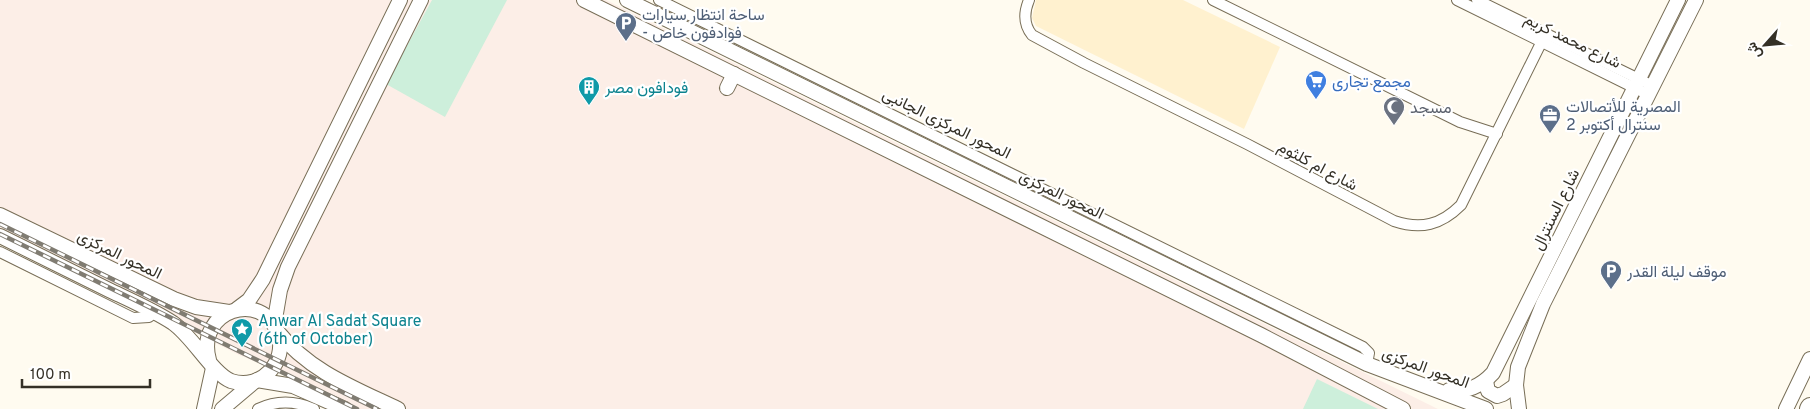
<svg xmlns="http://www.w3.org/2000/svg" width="1810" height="409" font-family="Overpass,Vazirmatn,sans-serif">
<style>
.built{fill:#fff1cf}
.industrial{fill:#fceee7}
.green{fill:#cdefdb}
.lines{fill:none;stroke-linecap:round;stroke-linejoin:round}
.street-casing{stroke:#786e57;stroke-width:12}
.secondary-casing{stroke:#786e57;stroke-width:16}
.highway-casing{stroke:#786e57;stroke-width:20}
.street{stroke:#fff;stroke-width:10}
.secondary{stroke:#fff;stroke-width:14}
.highway{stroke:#fff;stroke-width:18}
.rail-casing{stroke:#807c72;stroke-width:4.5}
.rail{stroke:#fff;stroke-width:2.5;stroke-dasharray:8;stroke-linecap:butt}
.labels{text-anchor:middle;stroke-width:4.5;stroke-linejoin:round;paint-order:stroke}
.service-label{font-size:16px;fill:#4e5e75;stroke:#fff;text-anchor:start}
.street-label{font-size:16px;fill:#343026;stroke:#fff}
.shop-label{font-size:16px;fill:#366cbe;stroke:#fff;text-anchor:start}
.culture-label{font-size:16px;fill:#0d838f;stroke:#fff;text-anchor:start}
.worship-label{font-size:16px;fill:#5b616d;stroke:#fff;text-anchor:start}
</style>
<rect width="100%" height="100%" fill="#fffbf0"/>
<!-- built -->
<path class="built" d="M 1036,0 L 1183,0 L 1280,47 L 1244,129 L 1036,26 L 1032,18 Z"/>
<!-- industrial -->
<path class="industrial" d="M 0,0 L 606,0 L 1438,409 L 360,409 L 292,377 L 239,355 L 0,233 Z"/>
<!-- green -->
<g class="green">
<path d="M 432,0 L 507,0 L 445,117 L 386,84 Z"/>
<path d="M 1317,379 L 1378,409 L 1303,409 Z"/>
</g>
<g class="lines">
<!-- street casing -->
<g class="street-casing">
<g id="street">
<path d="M 659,0 L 1363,347 L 1369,353 L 1367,364"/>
<path d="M 1029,0 C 1024,12 1023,24 1032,35 L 1084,63 L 1247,144 L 1394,221 C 1421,230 1441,225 1461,205 L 1542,41"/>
<path d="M 1213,0 L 1460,122 L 1497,134"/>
<path d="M 1457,0 L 1649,95"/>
<path d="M 1477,0 L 1653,86"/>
<path d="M 0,252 L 133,318 L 149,317 L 155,312"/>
<path d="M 258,409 C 277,400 296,401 314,409"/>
</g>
</g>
<!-- secondary casing -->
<g class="secondary-casing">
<g id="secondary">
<path d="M 584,0 L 1261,335 L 1403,409"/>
<path d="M 627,0 L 1367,364 L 1486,409"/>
<path d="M 727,88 L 734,74"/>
<path d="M 0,215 L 174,299 L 196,307 L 229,312"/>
<path d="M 0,236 C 36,254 73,272 109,290 C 130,300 153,310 173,323 C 193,337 213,374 231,381 C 261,391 288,362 278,333 C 262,289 195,310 209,360"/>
<path d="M 237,309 L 249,300 L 263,279 L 400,0"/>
<path d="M 274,325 L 280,290 L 288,267 L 421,0"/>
<path d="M 278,332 C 309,371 354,388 398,409"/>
<path d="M 257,380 L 293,386 L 345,409"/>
<path d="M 1486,381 L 1488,391 L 1497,396 L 1503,394 L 1516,385"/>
<path d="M 1449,390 C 1467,392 1480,387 1493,373 L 1678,0"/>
<path d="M 204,409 L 213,368"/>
<path d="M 222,409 L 254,382"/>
<path d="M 1519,409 L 1516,385 L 1518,367 L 1543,304 L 1696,0"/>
<path d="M 1786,409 L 1810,359"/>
</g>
</g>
<!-- highway casing -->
<g class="highway-casing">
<path id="highway" d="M 1809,409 L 1810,407"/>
</g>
<!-- street -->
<use href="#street" class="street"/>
<!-- secondary -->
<use href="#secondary" class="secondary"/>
<!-- highway -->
<use href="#highway" class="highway"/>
<!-- rail casing -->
<g class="rail-casing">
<g id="rail">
<path d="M 0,224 L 377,409"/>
<path d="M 0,234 L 357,409"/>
</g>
</g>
<!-- rail -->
<use href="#rail" class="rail"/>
</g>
<!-- icons -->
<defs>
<g id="parking-pin" transform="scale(1.125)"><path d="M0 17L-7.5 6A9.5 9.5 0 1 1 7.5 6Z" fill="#5c6f8a" stroke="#fff"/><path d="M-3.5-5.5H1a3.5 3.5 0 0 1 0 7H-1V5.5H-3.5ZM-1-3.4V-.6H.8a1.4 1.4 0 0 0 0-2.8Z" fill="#fff"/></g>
<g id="supermarket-pin" transform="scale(1.125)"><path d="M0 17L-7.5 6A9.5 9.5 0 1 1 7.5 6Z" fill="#3f7fe0" stroke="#fff"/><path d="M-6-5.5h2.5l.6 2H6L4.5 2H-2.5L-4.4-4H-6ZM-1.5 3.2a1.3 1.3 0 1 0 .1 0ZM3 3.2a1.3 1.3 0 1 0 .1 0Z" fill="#fff"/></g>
<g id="building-pin" transform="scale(1.125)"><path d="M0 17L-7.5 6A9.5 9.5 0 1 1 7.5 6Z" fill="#0f9aa8" stroke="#fff"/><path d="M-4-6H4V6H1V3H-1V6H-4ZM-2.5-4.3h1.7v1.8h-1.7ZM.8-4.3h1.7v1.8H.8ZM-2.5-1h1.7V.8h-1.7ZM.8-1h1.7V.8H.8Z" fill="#fff"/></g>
<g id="mosque-pin" transform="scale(1.125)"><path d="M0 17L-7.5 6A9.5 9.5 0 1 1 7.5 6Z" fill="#6b7280" stroke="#fff"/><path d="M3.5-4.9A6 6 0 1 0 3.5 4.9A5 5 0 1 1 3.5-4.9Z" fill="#fff"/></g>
<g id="office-pin" transform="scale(1.125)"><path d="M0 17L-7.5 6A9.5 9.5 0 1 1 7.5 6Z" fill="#5c6f8a" stroke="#fff"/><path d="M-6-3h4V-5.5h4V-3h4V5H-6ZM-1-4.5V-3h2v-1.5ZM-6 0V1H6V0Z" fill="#fff"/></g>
<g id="sight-pin" transform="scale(1.125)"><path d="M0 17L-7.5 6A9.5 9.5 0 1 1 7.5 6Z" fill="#0f9aa8" stroke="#fff"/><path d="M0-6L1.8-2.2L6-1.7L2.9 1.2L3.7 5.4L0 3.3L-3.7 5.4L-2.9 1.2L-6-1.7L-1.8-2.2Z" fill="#fff"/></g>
</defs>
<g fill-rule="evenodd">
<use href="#parking-pin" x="626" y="23"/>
<use href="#supermarket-pin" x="1316" y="81"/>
<use href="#building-pin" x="589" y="87"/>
<use href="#mosque-pin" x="1394" y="107"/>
<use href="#office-pin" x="1550" y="115"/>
<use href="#parking-pin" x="1611" y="271"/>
<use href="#sight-pin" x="242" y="329"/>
</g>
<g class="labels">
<!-- service labels -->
<g class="service-label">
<text x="642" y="20">ساحة انتظار سيارات<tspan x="642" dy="18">- فوادفون خاص</tspan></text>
<text x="1566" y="112">المصرية للأتصالات<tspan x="1566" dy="18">سنترال أكتوبر 2</tspan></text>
<text x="1627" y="277">موقف ليلة القدر</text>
</g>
<!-- street labels -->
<g class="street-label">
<text transform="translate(1573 40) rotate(26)" y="6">شارع محمد كريم</text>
<text transform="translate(947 123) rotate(26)" y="6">المحور المركزى الجانبى</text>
<text transform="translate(1318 165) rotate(28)" y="6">شارع ام كلثوم</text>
<text transform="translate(1062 194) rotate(26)" y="6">المحور المركزى</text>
<text transform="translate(1555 209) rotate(-64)" y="6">شارع السنترال</text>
<text transform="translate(120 254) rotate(26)" y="6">المحور المركزى</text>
<text transform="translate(1426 367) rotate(20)" y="6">المحور المركزى</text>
</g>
<!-- shop labels -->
<g class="shop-label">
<text x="1332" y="87">مجمع تجارى</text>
</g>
<!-- culture labels -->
<g class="culture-label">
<text x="605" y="93">فودافون مصر</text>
<text x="258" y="326">Anwar Al Sadat Square<tspan x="258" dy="18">(6th of October)</tspan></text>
</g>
<!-- worship labels -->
<g class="worship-label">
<text x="1410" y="113">مسجد</text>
</g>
</g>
<!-- north arrow -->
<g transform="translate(1765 45) rotate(243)" stroke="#ffffff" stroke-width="4" paint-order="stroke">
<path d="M0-4L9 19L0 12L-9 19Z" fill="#343026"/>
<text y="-8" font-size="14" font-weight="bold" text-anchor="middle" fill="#343026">ش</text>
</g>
<!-- scale -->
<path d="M22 379v8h128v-8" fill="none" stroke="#343026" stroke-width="2.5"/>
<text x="30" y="379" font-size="15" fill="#343026" stroke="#ffffff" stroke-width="4" paint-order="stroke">100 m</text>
</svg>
